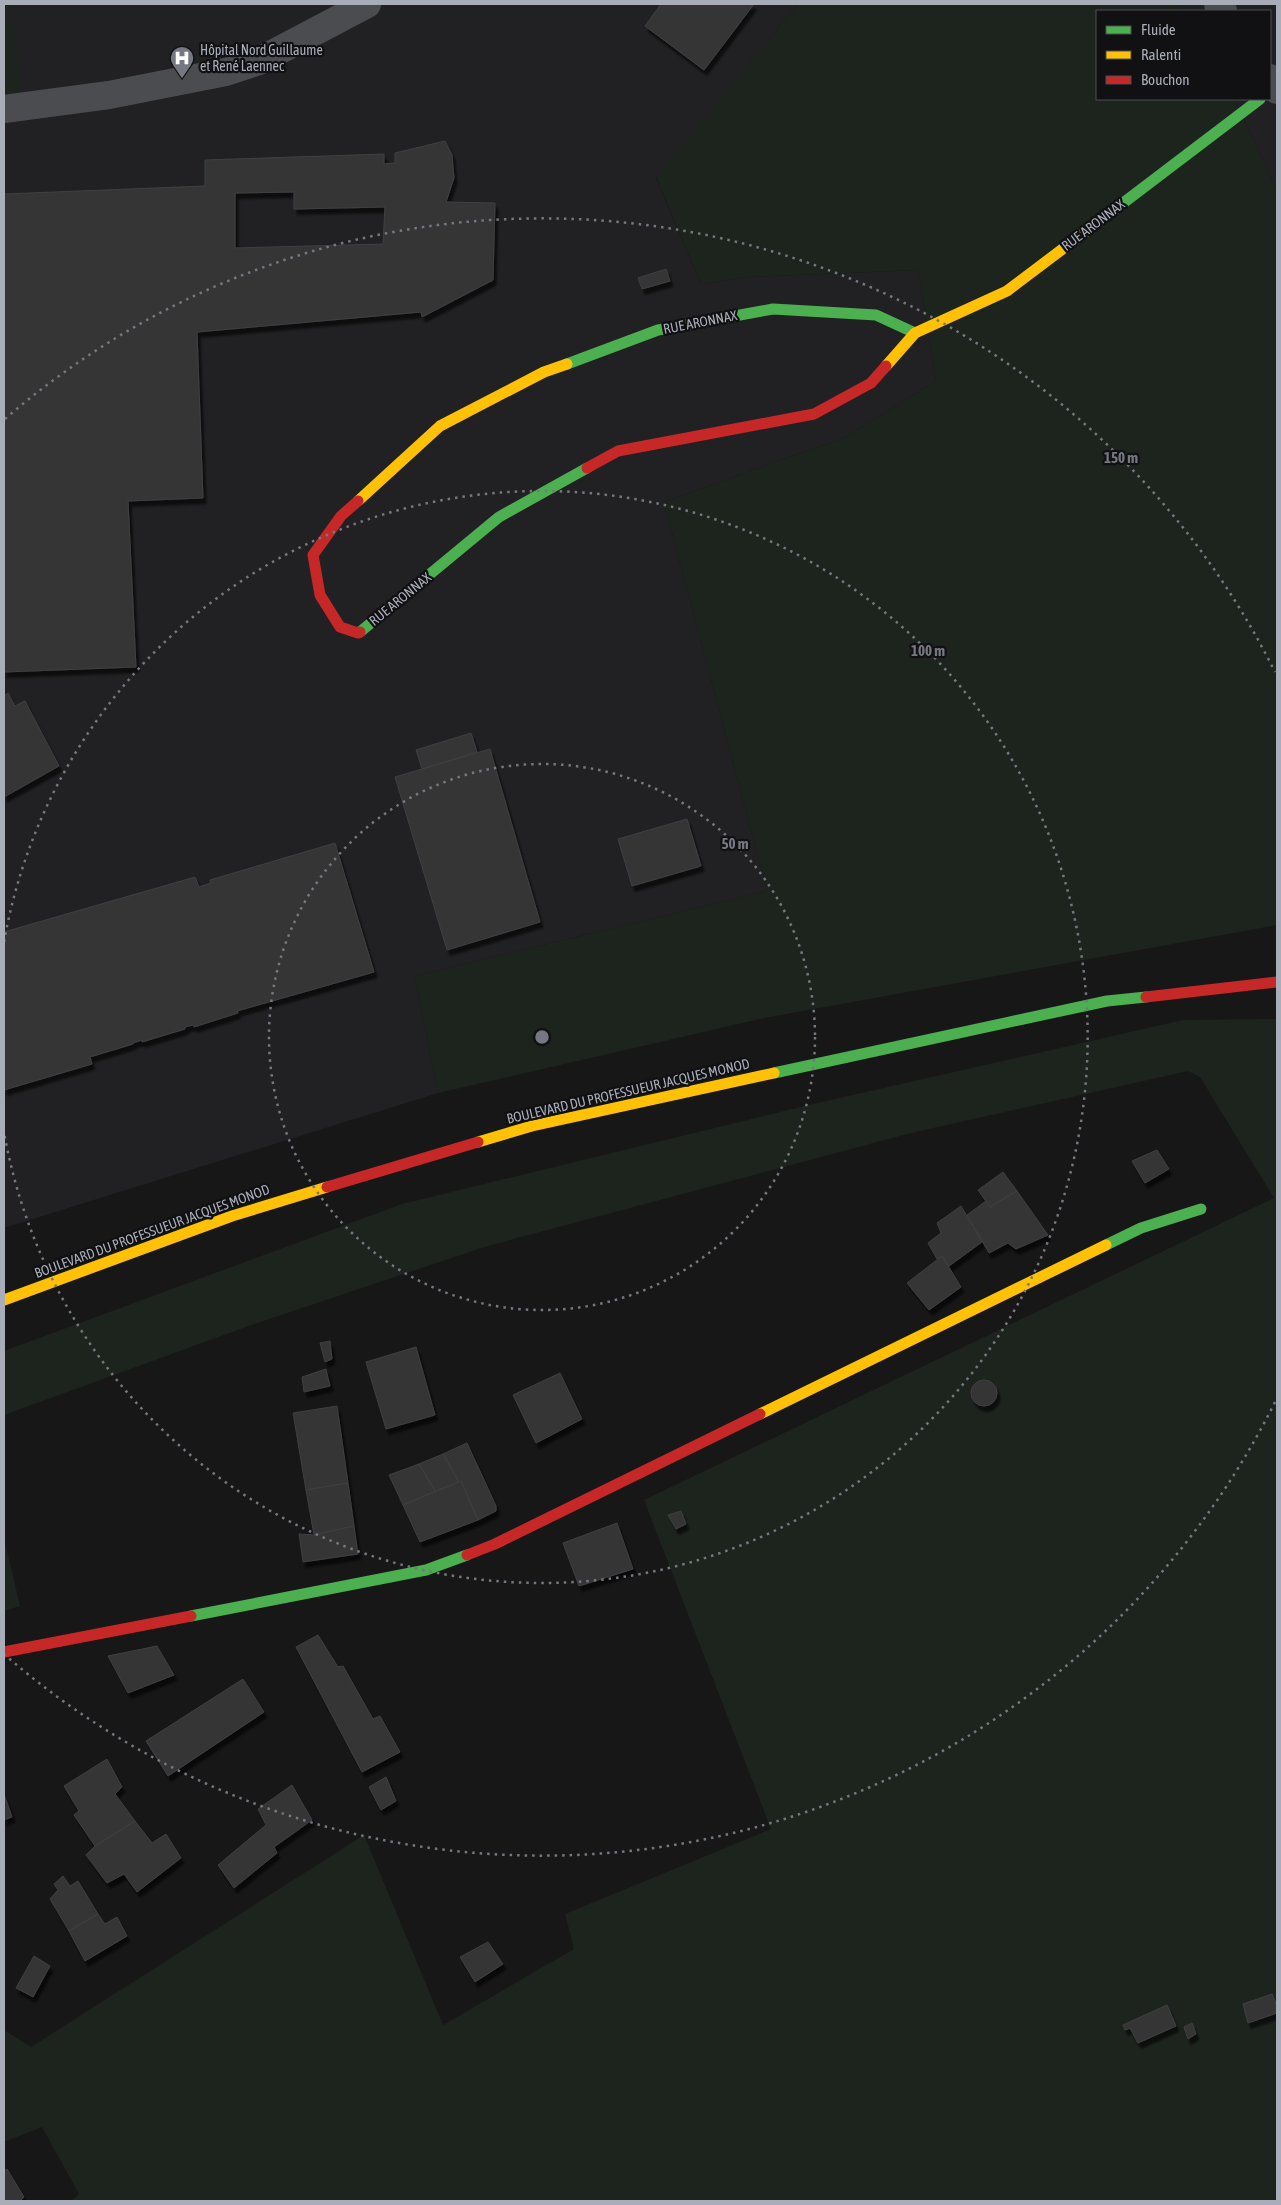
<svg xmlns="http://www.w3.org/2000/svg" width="1281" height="2205" font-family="'Asap Condensed',sans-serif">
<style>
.built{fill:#212123}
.green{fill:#1d241e}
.building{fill:#353536;stroke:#3f4043;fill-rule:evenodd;filter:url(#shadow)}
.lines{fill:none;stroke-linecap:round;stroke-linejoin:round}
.street{stroke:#4b4c50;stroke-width:28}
.fast{stroke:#4caf50;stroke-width:11}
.slow{stroke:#ffc107;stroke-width:11}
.jam{stroke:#c62828;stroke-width:11}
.ring{fill:none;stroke:#757880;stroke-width:2.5;stroke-dasharray:2.5 5}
.labels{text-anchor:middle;stroke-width:4.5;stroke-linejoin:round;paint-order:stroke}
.poi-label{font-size:14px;fill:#a8adb8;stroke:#111113;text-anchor:start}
.street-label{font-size:14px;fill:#a8adb8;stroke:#111113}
.centre{fill:#757880;stroke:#111113;stroke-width:2.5}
.ring-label{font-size:15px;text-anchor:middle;font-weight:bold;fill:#757880;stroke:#111113;stroke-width:4.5;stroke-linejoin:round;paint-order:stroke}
</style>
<defs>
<filter id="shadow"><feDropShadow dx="3" dy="5.5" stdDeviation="1" flood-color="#0009"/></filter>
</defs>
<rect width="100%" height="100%" fill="#171717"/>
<!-- built -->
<g class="built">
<path d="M 4,4 L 798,4 L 656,178 L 701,284 L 749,277 L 918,270 L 936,381 L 846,437 L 664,502 L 767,891 L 415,976 L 438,1093 L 4,1228 Z"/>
<path d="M 1175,4 L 1277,4 L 1277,190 L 1234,99 L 1270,99 L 1270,11 L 1180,11 Z"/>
</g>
<!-- green -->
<g class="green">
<path d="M 798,4 L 1175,4 L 1180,11 L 1097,11 L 1097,99 L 1234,99 L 1277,190 L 1277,925 L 764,1018 L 438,1093 L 415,976 L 767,891 L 664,502 L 846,437 L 936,381 L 918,270 L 749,277 L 701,284 L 656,177 Z"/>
<path d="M 4,18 L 14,24 L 20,92 L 4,93 Z"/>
<path d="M 1277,1019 L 1277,2201 L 71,2201 L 79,2194 L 42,2127 L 4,2142 L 4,2030 L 31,2047 L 364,1835 L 443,2025 L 574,1949 L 565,1914 L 771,1829 L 644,1500 L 1274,1198 L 1200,1077 L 1188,1071 L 911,1133 L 484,1247 L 254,1324 L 4,1415 L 4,1351 L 402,1204 L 813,1104 L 1183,1020 Z"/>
<path d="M 4,1538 L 20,1606 L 4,1611 Z"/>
</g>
<!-- building -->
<g class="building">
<path d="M 661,4 L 754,4 L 704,70 L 645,26 Z"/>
<path d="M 445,141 L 452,155 L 454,178 L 446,202 L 495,203 L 493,280 L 422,317 L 421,312 L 197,332 L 203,498 L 128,501 L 136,667 L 4,672 L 4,194 L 205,186 L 205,160 L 384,154 L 384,164 L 395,163 L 395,153 ZM 294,192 L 294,209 L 385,207 L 383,244 L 235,248 L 235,193 Z"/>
<path d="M 666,269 L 670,281 L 642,289 L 638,278 Z"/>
<path d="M 8,693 L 15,706 L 25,701 L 59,766 L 4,797 L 4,696 Z"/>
<path d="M 471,733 L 477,752 L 422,769 L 416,750 Z"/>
<path d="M 490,749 L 540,922 L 447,950 L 395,777 Z"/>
<path d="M 687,819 L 701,866 L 632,886 L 618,839 Z"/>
<path d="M 335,843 L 374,972 L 237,1011 L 238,1013 L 194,1027 L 193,1025 L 185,1027 L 185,1029 L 142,1042 L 142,1040 L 133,1043 L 133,1044 L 90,1057 L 92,1064 L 4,1090 L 4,932 L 195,877 L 199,887 L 211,883 L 210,880 Z"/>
<path d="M 1157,1150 L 1169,1169 L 1145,1183 L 1132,1161 Z"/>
<path d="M 1003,1172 L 1017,1191 L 990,1207 L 978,1190 Z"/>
<path d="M 1017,1191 L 1048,1235 L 1016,1249 L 1008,1243 L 989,1253 L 967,1215 L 986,1201 L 990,1207 Z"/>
<path d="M 961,1206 L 982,1242 L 949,1266 L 942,1256 L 937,1259 L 928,1243 L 941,1233 L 937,1223 Z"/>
<path d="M 942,1256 L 961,1287 L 929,1310 L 907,1283 Z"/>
<path d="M 330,1341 L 332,1359 L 325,1362 L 320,1343 Z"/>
<path d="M 416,1347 L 435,1415 L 386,1429 L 366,1362 Z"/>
<path d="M 326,1369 L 330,1386 L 304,1392 L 302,1377 Z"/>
<path d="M 560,1373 L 582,1419 L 536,1443 L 513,1395 Z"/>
<circle cx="984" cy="1393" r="13"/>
<path d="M 337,1406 L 348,1483 L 306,1490 L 293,1413 Z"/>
<path d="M 467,1443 L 496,1506 L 496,1511 L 478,1520 L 461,1481 L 459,1482 L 443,1454 Z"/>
<path d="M 443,1454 L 459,1482 L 435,1491 L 419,1464 Z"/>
<path d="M 419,1464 L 435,1491 L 403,1505 L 389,1475 Z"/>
<path d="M 461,1481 L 478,1520 L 420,1542 L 403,1505 Z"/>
<path d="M 348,1483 L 354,1526 L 314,1535 L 306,1490 Z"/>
<path d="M 681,1511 L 686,1524 L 676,1529 L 668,1515 Z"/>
<path d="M 617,1523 L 633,1569 L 579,1586 L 563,1543 Z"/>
<path d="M 354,1526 L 358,1554 L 303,1562 L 299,1534 L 314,1535 Z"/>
<path d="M 318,1635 L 338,1667 L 343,1666 L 373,1719 L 380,1716 L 400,1752 L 362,1772 L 296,1647 Z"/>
<path d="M 157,1646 L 174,1675 L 128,1693 L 108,1656 Z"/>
<path d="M 243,1679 L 264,1712 L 168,1776 L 146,1741 Z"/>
<path d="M 107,1759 L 122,1787 L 115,1794 L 135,1821 L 95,1846 L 74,1815 L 79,1811 L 64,1786 Z"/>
<path d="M 386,1777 L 396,1801 L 381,1810 L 369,1787 Z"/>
<path d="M 292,1785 L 312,1820 L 274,1847 L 277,1853 L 234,1888 L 218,1865 L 266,1825 L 258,1809 Z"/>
<path d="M 4,1794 L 12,1817 L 4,1820 Z"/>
<path d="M 135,1821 L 152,1843 L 166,1834 L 181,1858 L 137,1892 L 124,1874 L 107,1883 L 86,1855 L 95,1846 Z"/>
<path d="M 63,1876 L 70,1886 L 78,1881 L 98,1914 L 69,1931 L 50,1899 L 58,1890 L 54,1884 Z"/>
<path d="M 98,1914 L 105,1924 L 117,1917 L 127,1936 L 85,1961 L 69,1931 Z"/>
<path d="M 488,1942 L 503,1964 L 475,1982 L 460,1957 Z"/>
<path d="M 34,1956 L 50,1966 L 33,1997 L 16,1988 Z"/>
<path d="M 1272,1994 L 1277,2006 L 1277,2013 L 1248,2023 L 1243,2004 Z"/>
<path d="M 1167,2005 L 1176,2026 L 1138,2043 L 1130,2028 L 1125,2030 L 1123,2025 Z"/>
<path d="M 1192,2023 L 1196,2034 L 1188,2039 L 1184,2027 Z"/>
<path d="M 7,2169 L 24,2197 L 20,2201 L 4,2201 L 4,2171 Z"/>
</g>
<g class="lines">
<!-- street -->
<g class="street">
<path d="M 1218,4 L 1223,11"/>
<path d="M 1270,78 L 1277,90"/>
<path d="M 4,109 L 109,95 L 226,72 L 259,61 L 367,4"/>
</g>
<!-- fast -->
<g class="fast">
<path d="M 1089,229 L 1260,99"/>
<path d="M 567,364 L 658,330 L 773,309 L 876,315 L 915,333"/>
<path d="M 360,632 L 499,517 L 587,468"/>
<path d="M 774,1073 L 1107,1001 L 1146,997"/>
<path d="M 1106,1245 L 1141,1228 L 1201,1209"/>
<path d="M 191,1616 L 426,1570 L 467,1555"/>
</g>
<!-- slow -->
<g class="slow">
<path d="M 886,366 L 915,333 L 1007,291 L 1089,229"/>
<path d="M 358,501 L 440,426 L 544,372 L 567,364"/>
<path d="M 478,1142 L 532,1126 L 774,1073"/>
<path d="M 4,1300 L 232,1216 L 327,1187"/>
<path d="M 760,1414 L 1106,1245"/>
</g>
<!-- jam -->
<g class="jam">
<path d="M 587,468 L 618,451 L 814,414 L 871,383 L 886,366"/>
<path d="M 358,501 L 341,516 L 313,555 L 320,595 L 340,627 L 358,633 L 360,632"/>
<path d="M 1146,997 L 1277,982"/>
<path d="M 327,1187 L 478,1142"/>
<path d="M 467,1555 L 495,1544 L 760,1414"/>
<path d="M 4,1652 L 191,1616"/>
</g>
</g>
<!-- distance rings -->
<g class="ring">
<circle cx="542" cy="1037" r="273"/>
<path d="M4 942A546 546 0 1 1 4 1132"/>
<path d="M1275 1402A819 819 0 0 1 5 1655M5 419A819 819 0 0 1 1275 672"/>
</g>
<!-- icons -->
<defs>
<g id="hospital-pin" transform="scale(1.25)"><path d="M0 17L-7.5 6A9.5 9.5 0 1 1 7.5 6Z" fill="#757880" stroke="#111113"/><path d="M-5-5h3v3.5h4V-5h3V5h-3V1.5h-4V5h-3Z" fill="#fff"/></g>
</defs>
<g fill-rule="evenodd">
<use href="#hospital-pin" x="182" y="58"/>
</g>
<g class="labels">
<!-- poi labels -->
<g class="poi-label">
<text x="200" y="55">Hôpital Nord Guillaume<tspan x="200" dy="16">et René Laennec</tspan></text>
</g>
<!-- street labels -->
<g class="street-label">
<text transform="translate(1093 225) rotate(-37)" y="5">RUE ARONNAX</text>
<text transform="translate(700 322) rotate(-11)" y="5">RUE ARONNAX</text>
<text transform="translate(400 599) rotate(-39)" y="5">RUE ARONNAX</text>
<text transform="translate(628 1091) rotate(-13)" y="5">BOULEVARD DU PROFESSUEUR JACQUES MONOD</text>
<text transform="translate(152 1231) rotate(-20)" y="5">BOULEVARD DU PROFESSUEUR JACQUES MONOD</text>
</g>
</g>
<circle cx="542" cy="1037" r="8" class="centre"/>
<g class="ring-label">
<text x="1121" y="463">150 m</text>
<text x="928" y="656">100 m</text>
<text x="735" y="849">50 m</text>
</g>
<!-- border -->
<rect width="1281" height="2205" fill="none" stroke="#a8adb8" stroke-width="10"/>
<!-- legend -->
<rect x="1096" y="10" width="175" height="90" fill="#111113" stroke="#4d4f55"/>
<rect x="1106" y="26" width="25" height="8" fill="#4caf50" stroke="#4d4f55"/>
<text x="1141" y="35" font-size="15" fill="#a8adb8">Fluide</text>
<rect x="1106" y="51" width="25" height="8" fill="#ffc107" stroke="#4d4f55"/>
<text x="1141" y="60" font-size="15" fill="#a8adb8">Ralenti</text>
<rect x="1106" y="76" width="25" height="8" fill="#c62828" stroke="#4d4f55"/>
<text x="1141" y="85" font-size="15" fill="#a8adb8">Bouchon</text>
</svg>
